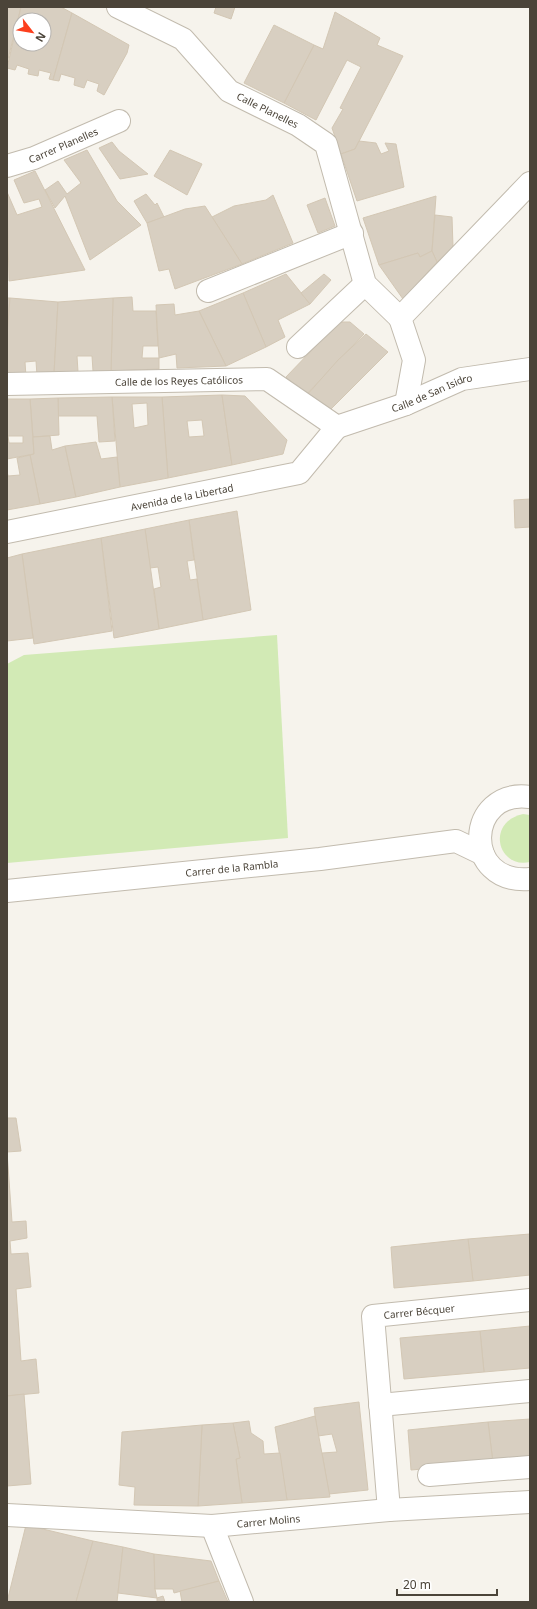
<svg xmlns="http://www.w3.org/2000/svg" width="537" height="1609" font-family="'Noto Sans',sans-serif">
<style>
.green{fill:#d2eab5}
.building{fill:#d8cfc1;stroke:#d3c7b4;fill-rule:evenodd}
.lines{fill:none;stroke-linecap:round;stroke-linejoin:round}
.minor-casing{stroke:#c2bbae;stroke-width:24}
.tertiary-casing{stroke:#c2bbae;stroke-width:24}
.minor{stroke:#fff;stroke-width:22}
.tertiary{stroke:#fff;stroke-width:22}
.labels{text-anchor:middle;stroke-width:4;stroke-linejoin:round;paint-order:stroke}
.street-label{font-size:10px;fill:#4b4439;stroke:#fff}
</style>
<rect width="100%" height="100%" fill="#f6f3ec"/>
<!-- green -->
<g class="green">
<path d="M 277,635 L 288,838 L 7,863 L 7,664 L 24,655 Z"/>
<path d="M 523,814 L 530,815 L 530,862 C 497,869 486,822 523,814 Z"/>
</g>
<!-- building -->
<g class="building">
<path d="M 7,7 L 21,7 L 7,63 Z"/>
<path d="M 21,7 L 61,7 L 72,13 L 53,80 L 49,79 L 51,73 L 39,70 L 38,76 L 28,74 L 29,69 L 17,65 L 15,70 L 7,68 ZM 20,20 L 44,20 L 44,44 L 20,44 Z"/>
<path d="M 216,7 L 235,7 L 231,19 L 214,13 Z"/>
<path d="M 335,12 L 380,38 L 377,45 L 403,56 L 355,149 L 341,154 L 332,128 L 343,109 L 340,108 L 361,67 L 347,60 L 316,120 L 284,103 L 314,45 L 323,49 Z"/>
<path d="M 72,13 L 129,45 L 127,53 L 104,95 L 97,91 L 99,84 L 87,80 L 84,88 L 74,85 L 75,78 L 61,74 L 59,81 L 53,80 Z"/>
<path d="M 274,25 L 314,45 L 284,103 L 244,83 Z"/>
<path d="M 359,141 L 376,143 L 381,154 L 389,151 L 385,143 L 396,144 L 404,187 L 357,201 L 341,154 L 355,149 Z"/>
<path d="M 112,142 L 119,151 L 148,174 L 120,179 L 99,148 Z"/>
<path d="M 87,150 L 117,201 L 141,225 L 90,260 L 65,196 L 55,208 L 45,190 L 58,181 L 67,194 L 81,183 L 64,160 Z"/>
<path d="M 170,150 L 202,164 L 187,195 L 154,176 Z"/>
<path d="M 35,171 L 85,270 L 9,281 L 7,192 L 17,215 L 42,207 L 39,199 L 24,203 L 14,180 Z"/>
<path d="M 146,194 L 155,205 L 157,203 L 164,217 L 147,223 L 134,201 Z"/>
<path d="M 273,195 L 293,243 L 242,264 L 212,217 L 234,206 L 266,200 Z"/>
<path d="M 436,196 L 432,251 L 420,257 L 418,253 L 379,265 L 363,218 Z"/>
<path d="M 325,198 L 335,226 L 318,233 L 307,205 Z"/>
<path d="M 205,206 L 242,264 L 175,289 L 169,269 L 159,271 L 147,223 L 185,209 Z"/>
<path d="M 435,215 L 452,217 L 453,247 L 437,262 L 432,251 Z"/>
<path d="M 432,251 L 437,262 L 403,299 L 379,265 L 418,253 L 420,257 Z"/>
<path d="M 286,274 L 310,304 L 278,320 L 285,337 L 266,347 L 243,293 Z"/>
<path d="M 324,274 L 331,280 L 310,304 L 301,293 Z"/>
<path d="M 243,293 L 266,347 L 226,366 L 199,311 Z"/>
<path d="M 132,297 L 133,311 L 156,311 L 158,346 L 143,346 L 142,358 L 159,358 L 159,369 L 111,371 L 113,298 Z"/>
<path d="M 7,298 L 10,298 L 7,335 Z"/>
<path d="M 10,298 L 58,302 L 54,374 L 37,376 L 36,361 L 25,362 L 26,377 L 7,379 L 7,335 Z"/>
<path d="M 113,298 L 111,371 L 93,371 L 92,356 L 77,356 L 78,372 L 54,374 L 58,302 Z"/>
<path d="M 174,304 L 175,315 L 199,311 L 226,366 L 177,368 L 176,354 L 159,358 L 156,305 Z"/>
<path d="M 339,322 L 350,322 L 364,334 L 306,395 L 286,377 Z"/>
<path d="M 366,334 L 388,352 L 328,412 L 307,395 L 338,360 Z"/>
<path d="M 222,395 L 232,465 L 168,478 L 162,397 ZM 202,420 L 204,436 L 189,437 L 187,421 Z"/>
<path d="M 222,395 L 245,396 L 287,440 L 283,454 L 232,465 Z"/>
<path d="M 112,397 L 162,397 L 168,478 L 120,487 ZM 147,403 L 148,425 L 134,428 L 132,404 Z"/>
<path d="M 112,397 L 115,441 L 99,442 L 97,416 L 58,416 L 58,398 Z"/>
<path d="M 58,398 L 59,435 L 33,437 L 30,399 Z"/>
<path d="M 7,399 L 30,399 L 34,454 L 7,459 ZM 8,436 L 23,436 L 23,443 L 9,443 Z"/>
<path d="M 50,436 L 52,450 L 65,446 L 76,497 L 40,504 L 30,455 L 34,454 L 33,437 Z"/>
<path d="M 96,442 L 101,459 L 117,457 L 120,487 L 76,497 L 65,446 Z"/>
<path d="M 30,455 L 40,504 L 7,510 L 7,471 L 8,476 L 20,475 L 17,458 Z"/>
<path d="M 530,499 L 530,527 L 515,528 L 514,500 Z"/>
<path d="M 237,511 L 251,610 L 203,620 L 189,520 Z"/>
<path d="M 189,520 L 194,560 L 187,561 L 190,580 L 197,579 L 203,620 L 159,629 L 154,589 L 161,587 L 158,567 L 150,568 L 145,529 Z"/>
<path d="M 145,529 L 159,629 L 114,638 L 101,538 Z"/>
<path d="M 101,538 L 112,631 L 34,644 L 22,554 Z"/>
<path d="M 22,554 L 33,638 L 7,641 L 7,558 Z"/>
<path d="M 7,1118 L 16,1118 L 21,1151 L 7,1152 L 12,1222 L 26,1221 L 27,1238 L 10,1241 L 11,1254 L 28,1253 L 31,1287 L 16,1289 L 21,1361 L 36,1359 L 39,1393 L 7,1396 Z"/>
<path d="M 530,1234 L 530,1275 L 473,1281 L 468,1239 Z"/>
<path d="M 468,1239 L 473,1281 L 394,1288 L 391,1247 Z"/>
<path d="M 530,1326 L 530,1368 L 484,1372 L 480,1331 Z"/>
<path d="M 480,1331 L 484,1372 L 404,1379 L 400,1338 Z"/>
<path d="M 24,1394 L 31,1484 L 7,1486 L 7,1396 Z"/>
<path d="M 359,1402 L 368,1490 L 329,1494 L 322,1453 L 337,1452 L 332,1434 L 318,1436 L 314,1408 Z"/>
<path d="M 315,1416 L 330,1497 L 287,1500 L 275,1427 Z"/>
<path d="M 530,1419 L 530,1459 L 493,1463 L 488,1422 Z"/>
<path d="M 249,1421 L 251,1433 L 263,1441 L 264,1454 L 280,1453 L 287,1500 L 242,1503 L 236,1459 L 240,1458 L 233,1423 Z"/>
<path d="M 488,1422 L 493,1463 L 411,1470 L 408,1430 Z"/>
<path d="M 233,1423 L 240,1458 L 236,1459 L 242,1503 L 198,1506 L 202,1425 Z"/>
<path d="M 202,1425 L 198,1506 L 134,1505 L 135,1487 L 119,1485 L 122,1432 Z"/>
<path d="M 26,1525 L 93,1541 L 76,1602 L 7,1602 Z"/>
<path d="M 93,1541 L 123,1547 L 117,1602 L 76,1602 Z"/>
<path d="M 123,1547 L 154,1554 L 155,1589 L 157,1598 L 118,1593 Z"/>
<path d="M 154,1554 L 211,1561 L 219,1581 L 174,1593 L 173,1589 L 155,1589 Z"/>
<path d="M 219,1581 L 228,1602 L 182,1602 L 180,1591 Z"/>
<path d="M 163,1596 L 165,1602 L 157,1602 L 157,1598 Z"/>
</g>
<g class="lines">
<!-- minor casing -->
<g class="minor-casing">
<g id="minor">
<path id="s1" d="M 118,7 L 183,39 L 229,91 L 298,125 L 326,144 L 365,284 L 400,318"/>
<path id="s2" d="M 7,166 L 34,158 L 119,121"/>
<path d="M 208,291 L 352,233"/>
<path d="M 298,347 L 365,284"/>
<path id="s3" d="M 7,384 L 267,379 L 337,427 L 299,473 L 7,532"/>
<path d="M 406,404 L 414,360 L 400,318 L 530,183"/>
<path d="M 530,797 C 466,788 461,885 530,879"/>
<path id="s4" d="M 7,891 L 320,859 L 456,841 L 483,854"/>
<path d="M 380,1405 L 530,1391"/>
<path d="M 429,1475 L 530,1467"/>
<path id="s5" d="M 389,1510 L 373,1316 L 530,1300"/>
<path id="s6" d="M 7,1515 L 212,1526 L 389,1510 L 530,1502"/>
<path d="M 212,1526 L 242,1602"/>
</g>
</g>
<!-- tertiary casing -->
<g class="tertiary-casing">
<g id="tertiary">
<path id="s7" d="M 337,427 L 406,404 L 462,379 L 530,369"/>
</g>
</g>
<!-- minor -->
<use href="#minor" class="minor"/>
<!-- tertiary -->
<use href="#tertiary" class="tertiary"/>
</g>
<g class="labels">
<!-- street labels -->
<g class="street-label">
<text dy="4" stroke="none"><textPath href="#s1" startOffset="185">Calle Planelles</textPath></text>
<text dy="4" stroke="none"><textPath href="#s2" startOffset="60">Carrer Planelles</textPath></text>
<text dy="4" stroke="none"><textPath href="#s3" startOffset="172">Calle de los Reyes Católicos</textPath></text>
<text dy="4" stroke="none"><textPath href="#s7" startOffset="101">Calle de San Isidro</textPath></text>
<text transform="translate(182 497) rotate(-11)" y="4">Avenida de la Libertad</text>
<text dy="4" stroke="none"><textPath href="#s4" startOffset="226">Carrer de la Rambla</textPath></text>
<text dy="4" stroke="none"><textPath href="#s5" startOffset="241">Carrer Bécquer</textPath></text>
<text dy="4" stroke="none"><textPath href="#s6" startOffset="262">Carrer Molins</textPath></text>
</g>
</g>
<!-- border -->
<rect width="537" height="1609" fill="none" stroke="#4b4439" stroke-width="16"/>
<!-- north arrow -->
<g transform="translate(32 32) rotate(121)"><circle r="19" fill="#ffffff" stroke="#b7b4b0"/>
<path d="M0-3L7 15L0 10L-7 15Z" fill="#fc3f1d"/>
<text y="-6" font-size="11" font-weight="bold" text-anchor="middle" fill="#4b4439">N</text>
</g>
<!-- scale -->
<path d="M397 1589v6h100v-6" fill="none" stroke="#4b4439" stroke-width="2"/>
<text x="403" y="1589" font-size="12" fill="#4b4439" stroke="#ffffff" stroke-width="3" paint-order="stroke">20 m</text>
</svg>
